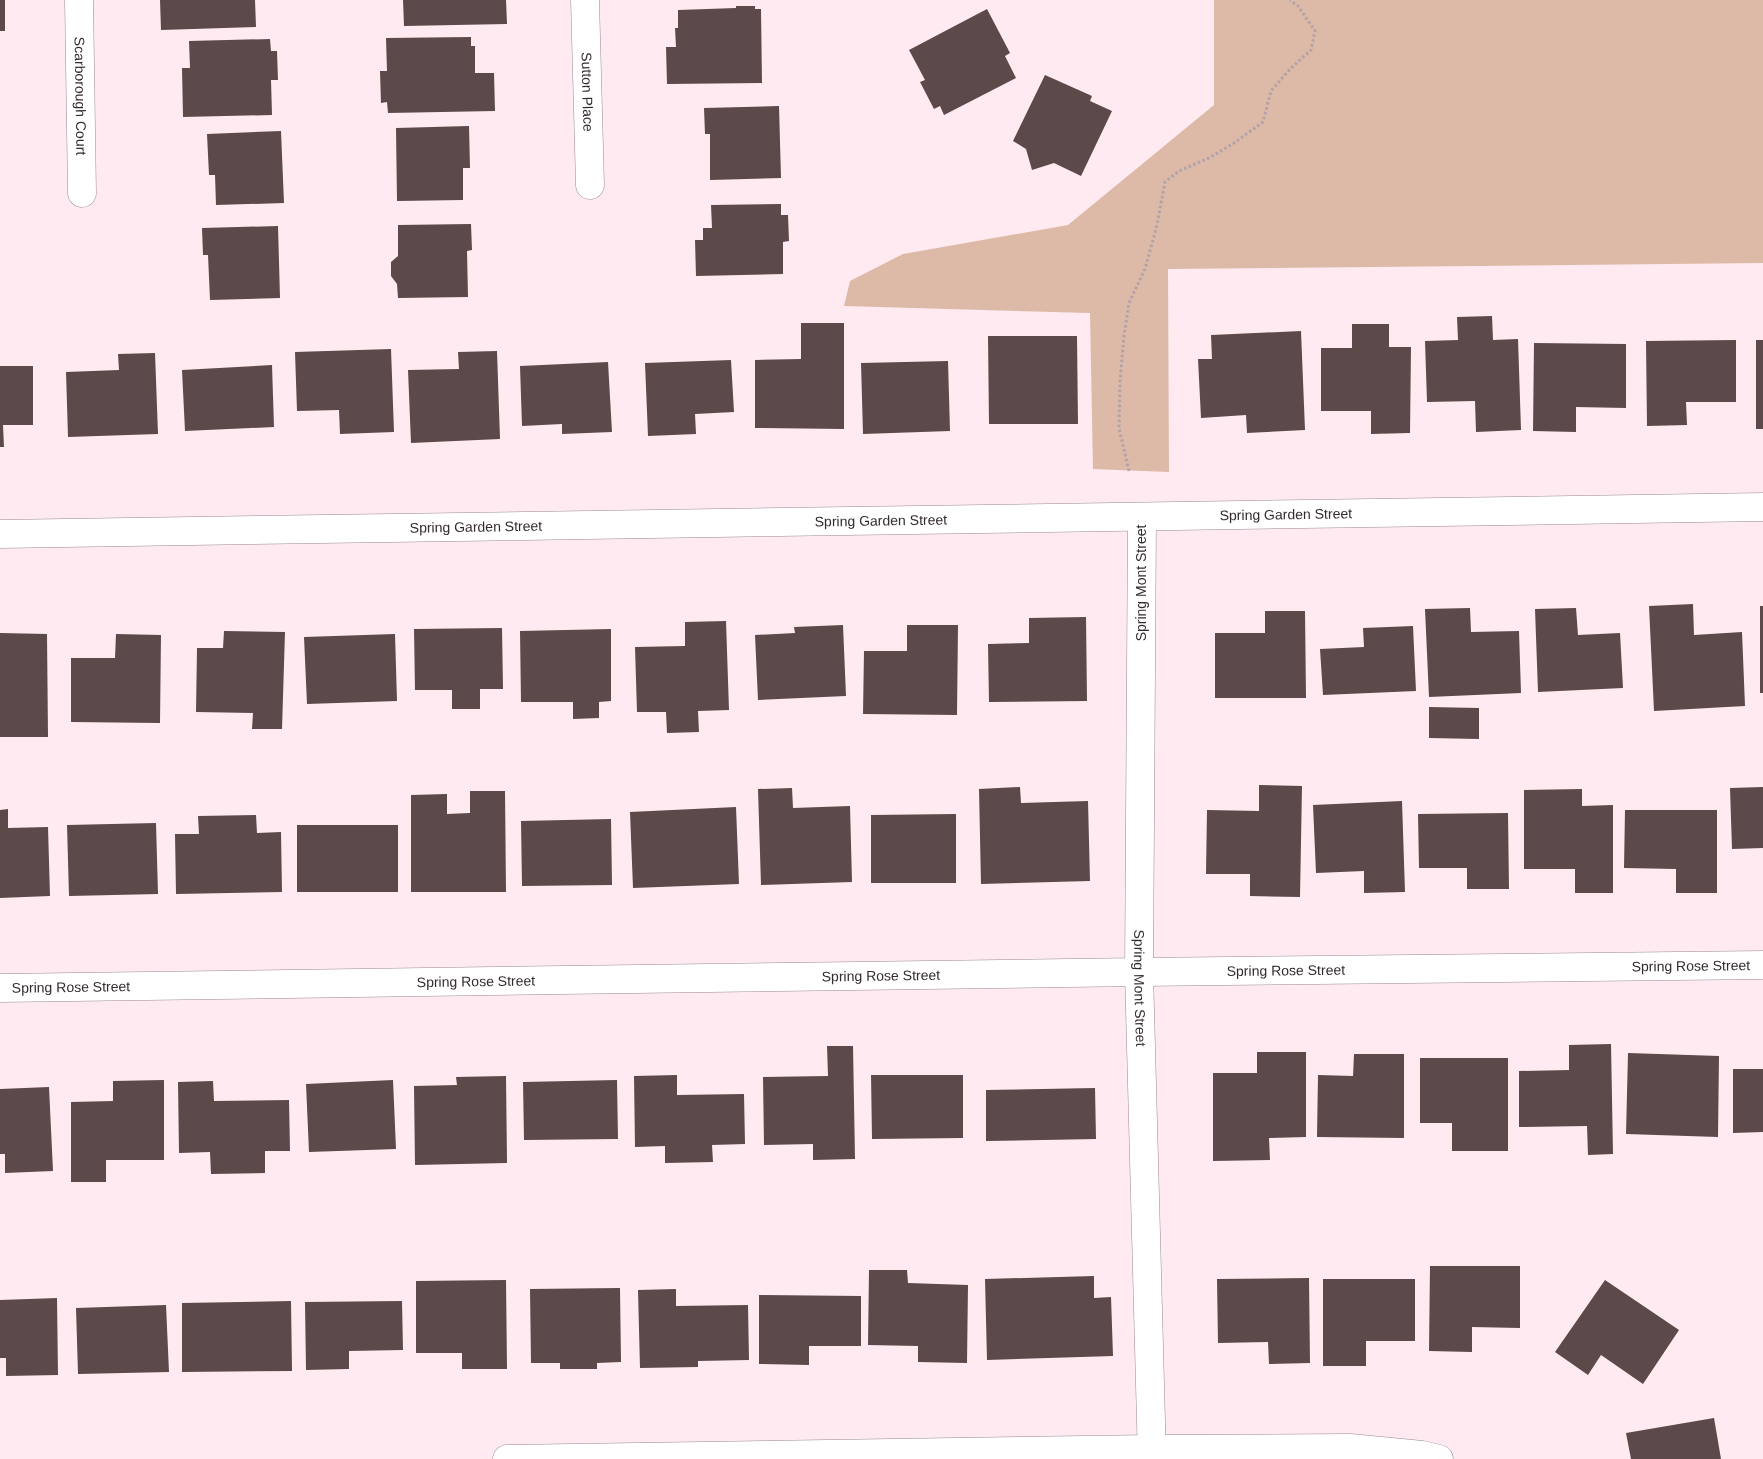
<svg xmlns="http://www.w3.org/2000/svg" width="1763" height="1459" font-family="Helvetica,sans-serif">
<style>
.green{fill:#ddbaa7}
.building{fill:#5b4a49}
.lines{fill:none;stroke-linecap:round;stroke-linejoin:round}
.minor-casing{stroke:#9c8a90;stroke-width:29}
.path{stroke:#b1a2a7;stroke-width:3;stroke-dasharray:2.5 2.5;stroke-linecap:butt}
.minor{stroke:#fff;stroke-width:28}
.labels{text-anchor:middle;stroke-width:5;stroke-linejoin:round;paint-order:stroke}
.street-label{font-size:14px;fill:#332b2e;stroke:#fff}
</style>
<rect width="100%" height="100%" fill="#feeaf0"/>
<!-- green -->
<path class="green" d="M 1214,0 L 1763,0 L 1763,263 L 1168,269 L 1169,472 L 1093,469 L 1090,313 L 844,306 L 850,281 L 903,254 L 1068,225 L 1214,105 Z"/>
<!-- building -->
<g class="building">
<rect x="0" y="0" width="5" height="31"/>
<path d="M 160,0 L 255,0 L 256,27 L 161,30 Z"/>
<path d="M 403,0 L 506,0 L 507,24 L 404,26 Z"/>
<path d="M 736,6 L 755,6 L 755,9 L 761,9 L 762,83 L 667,84 L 666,47 L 676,47 L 675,28 L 678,28 L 678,10 L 736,8 Z"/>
<path d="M 987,9 L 1010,53 L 1005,56 L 1016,78 L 944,115 L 940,106 L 934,109 L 920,82 L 925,80 L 909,50 Z"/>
<path d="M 471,37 L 471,46 L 475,46 L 475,73 L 494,73 L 495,111 L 388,113 L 387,102 L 381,103 L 380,71 L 387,71 L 386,38 Z"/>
<path d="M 270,39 L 271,51 L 277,51 L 278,80 L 271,80 L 272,115 L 183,117 L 182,68 L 190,68 L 189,41 Z"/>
<path d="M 1045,75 L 1092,96 L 1090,101 L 1112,111 L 1081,176 L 1054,163 L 1032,170 L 1026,149 L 1013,141 Z"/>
<path d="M 779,106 L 781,178 L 710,180 L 710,134 L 705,134 L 704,108 Z"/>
<path d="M 469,126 L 470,168 L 463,168 L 463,200 L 397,201 L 396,128 Z"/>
<path d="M 281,131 L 284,203 L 216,205 L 215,175 L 209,175 L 207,134 Z"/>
<path d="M 781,204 L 781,215 L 788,215 L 789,241 L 783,242 L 783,274 L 696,276 L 695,240 L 703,240 L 703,228 L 712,228 L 711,205 Z"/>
<path d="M 471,224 L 472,250 L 467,251 L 468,297 L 398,298 L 397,284 L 391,276 L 391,262 L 398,256 L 398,225 Z"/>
<path d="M 278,226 L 280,298 L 210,300 L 208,255 L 203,255 L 202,228 Z"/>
<path d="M 1492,316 L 1493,340 L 1518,339 L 1521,430 L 1476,432 L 1475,401 L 1427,402 L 1425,341 L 1458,340 L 1457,317 Z"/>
<path d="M 801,323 L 844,323 L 844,429 L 755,428 L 755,360 L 801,359 Z"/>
<path d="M 1352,324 L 1389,324 L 1389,347 L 1411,347 L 1410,433 L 1371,434 L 1371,411 L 1321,411 L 1321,348 L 1352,348 Z"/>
<path d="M 1301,331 L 1305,430 L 1247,433 L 1246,415 L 1201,418 L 1198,359 L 1212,359 L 1211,335 Z"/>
<path d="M 988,336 L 1077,336 L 1078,424 L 989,424 Z"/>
<path d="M 1736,340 L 1736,402 L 1686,402 L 1687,425 L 1647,426 L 1646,341 Z"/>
<rect x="1756" y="340" width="7" height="89"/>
<path d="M 1534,343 L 1626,344 L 1626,408 L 1576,407 L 1576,432 L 1533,431 Z"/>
<path d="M 391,349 L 394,432 L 340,434 L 339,410 L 297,411 L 295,352 Z"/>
<path d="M 497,351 L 500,439 L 411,443 L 408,370 L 459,369 L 458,352 Z"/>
<path d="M 155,353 L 158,434 L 68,437 L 66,372 L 119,370 L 118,354 Z"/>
<path d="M 731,360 L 734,412 L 695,414 L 696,434 L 648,436 L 645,363 Z"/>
<path d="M 948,361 L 950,431 L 863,434 L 861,363 Z"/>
<path d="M 608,362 L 612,432 L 562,434 L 562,424 L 522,426 L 520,366 Z"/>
<path d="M 272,365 L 274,427 L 185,431 L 182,370 Z"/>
<path d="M 0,366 L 33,366 L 33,425 L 3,425 L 4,447 L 0,447 Z"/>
<path d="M 1693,604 L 1694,635 L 1742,632 L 1745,706 L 1654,711 L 1649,606 Z"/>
<rect x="1760" y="606" width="3" height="87"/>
<path d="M 1470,608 L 1471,632 L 1519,631 L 1521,693 L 1429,697 L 1425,609 Z"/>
<path d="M 1576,608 L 1578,635 L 1620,633 L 1623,688 L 1538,692 L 1535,609 Z"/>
<path d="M 1265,611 L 1305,611 L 1306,698 L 1215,698 L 1215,633 L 1265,633 Z"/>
<path d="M 1086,617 L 1087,701 L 989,702 L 988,644 L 1029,643 L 1029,618 Z"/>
<path d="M 726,621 L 729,710 L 698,711 L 699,732 L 667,733 L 666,712 L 637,712 L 635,647 L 685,646 L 685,622 Z"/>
<path d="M 843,625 L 846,696 L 758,700 L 755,635 L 795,633 L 794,627 Z"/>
<path d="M 907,625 L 958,625 L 957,715 L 863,714 L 864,651 L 907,651 Z"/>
<path d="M 1413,626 L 1416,691 L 1323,695 L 1320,649 L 1364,647 L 1363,628 Z"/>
<path d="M 502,628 L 503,689 L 480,689 L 480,709 L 452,709 L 452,690 L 415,690 L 414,629 Z"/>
<path d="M 611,629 L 611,701 L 599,702 L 599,718 L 573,719 L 573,702 L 521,702 L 520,631 Z"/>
<path d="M 224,631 L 285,632 L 282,729 L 252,729 L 253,713 L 196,712 L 197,648 L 223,648 Z"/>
<path d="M 0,633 L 47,634 L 48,737 L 0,737 Z"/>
<path d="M 116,634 L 161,635 L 160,723 L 71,722 L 71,658 L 115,658 Z"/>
<path d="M 395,634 L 397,701 L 307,704 L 304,637 Z"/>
<path d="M 1429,707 L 1479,708 L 1479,739 L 1429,738 Z"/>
<path d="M 1259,785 L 1302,786 L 1300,897 L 1250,896 L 1250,874 L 1206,874 L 1207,810 L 1259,811 Z"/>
<path d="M 1020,787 L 1021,803 L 1088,801 L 1090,881 L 981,884 L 979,789 Z"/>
<path d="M 1763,787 L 1763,848 L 1732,849 L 1730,788 Z"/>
<path d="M 792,788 L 793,808 L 850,806 L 852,882 L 761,885 L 758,789 Z"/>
<path d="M 1582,789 L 1582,806 L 1613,805 L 1613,893 L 1575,893 L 1575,869 L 1524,869 L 1524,790 Z"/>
<path d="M 470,791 L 505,791 L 506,892 L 411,892 L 411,795 L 447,794 L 447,814 L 470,813 Z"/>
<path d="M 1402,801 L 1405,892 L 1364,893 L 1364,871 L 1316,873 L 1313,805 Z"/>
<path d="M 736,807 L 739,884 L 633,888 L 630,812 Z"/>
<path d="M 8,809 L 8,828 L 48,827 L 50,896 L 0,898 L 0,810 Z"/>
<path d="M 1625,810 L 1717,810 L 1717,893 L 1676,893 L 1676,869 L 1624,868 Z"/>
<path d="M 1508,813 L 1509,889 L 1467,889 L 1467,868 L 1419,868 L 1418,814 Z"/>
<path d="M 956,814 L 956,883 L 871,883 L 871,815 Z"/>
<path d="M 256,815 L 257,833 L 281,832 L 282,892 L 176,894 L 175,834 L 199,834 L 198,816 Z"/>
<path d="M 611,819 L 612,885 L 522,886 L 521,821 Z"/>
<path d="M 156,823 L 158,894 L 69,896 L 67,825 Z"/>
<rect x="297" y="825" width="101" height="67"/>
<path d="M 1611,1044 L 1613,1154 L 1588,1155 L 1587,1126 L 1519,1127 L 1519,1071 L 1569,1070 L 1569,1045 Z"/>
<path d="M 827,1046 L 853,1046 L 855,1159 L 813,1160 L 813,1144 L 764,1145 L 763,1077 L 828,1076 Z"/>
<path d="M 1257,1052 L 1306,1052 L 1306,1137 L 1269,1138 L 1270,1160 L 1213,1161 L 1213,1073 L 1257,1073 Z"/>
<path d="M 1628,1053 L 1719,1056 L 1718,1137 L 1626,1134 Z"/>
<path d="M 1354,1054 L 1404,1054 L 1404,1138 L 1317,1137 L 1318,1075 L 1353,1076 Z"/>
<path d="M 1420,1058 L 1508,1058 L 1508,1151 L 1452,1151 L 1452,1123 L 1420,1123 Z"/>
<path d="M 1733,1069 L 1763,1069 L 1763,1132 L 1733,1133 Z"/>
<path d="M 677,1075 L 677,1095 L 744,1094 L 745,1144 L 712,1145 L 713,1162 L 665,1163 L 665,1146 L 635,1147 L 634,1076 Z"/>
<path d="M 871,1075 L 963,1075 L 963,1138 L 872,1139 Z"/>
<path d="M 506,1076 L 507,1163 L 415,1165 L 414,1086 L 457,1085 L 456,1077 Z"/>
<path d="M 164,1080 L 164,1160 L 106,1160 L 106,1182 L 71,1182 L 71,1102 L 113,1101 L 113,1081 Z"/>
<path d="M 393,1080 L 396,1149 L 309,1152 L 306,1084 Z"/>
<path d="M 617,1080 L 618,1139 L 524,1140 L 523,1082 Z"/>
<path d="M 213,1081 L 214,1101 L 289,1100 L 290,1151 L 265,1151 L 265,1173 L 211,1174 L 210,1152 L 179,1153 L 178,1082 Z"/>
<path d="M 49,1087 L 53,1171 L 5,1173 L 5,1154 L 0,1154 L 0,1089 Z"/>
<path d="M 1095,1088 L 1096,1139 L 986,1141 L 986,1090 Z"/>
<path d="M 1430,1266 L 1520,1266 L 1520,1328 L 1472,1327 L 1472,1352 L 1429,1351 Z"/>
<path d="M 869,1270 L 907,1270 L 908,1283 L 968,1285 L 967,1363 L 918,1362 L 918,1346 L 868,1345 Z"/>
<path d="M 1094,1276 L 1094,1298 L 1111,1297 L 1113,1356 L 987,1360 L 985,1279 Z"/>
<path d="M 1309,1278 L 1310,1363 L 1269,1364 L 1268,1342 L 1218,1343 L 1217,1279 Z"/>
<path d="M 1323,1279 L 1415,1279 L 1415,1341 L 1366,1341 L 1366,1366 L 1323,1366 Z"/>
<path d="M 506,1280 L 507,1369 L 462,1369 L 462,1353 L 416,1353 L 416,1281 Z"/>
<path d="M 1605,1280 L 1679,1330 L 1643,1384 L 1601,1355 L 1588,1375 L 1555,1352 Z"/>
<path d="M 620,1288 L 621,1362 L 597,1363 L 597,1369 L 560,1369 L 560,1363 L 531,1363 L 530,1289 Z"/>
<path d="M 676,1289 L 676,1306 L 748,1305 L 749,1360 L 698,1361 L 698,1367 L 640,1368 L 638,1290 Z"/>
<path d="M 759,1295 L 861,1296 L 861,1346 L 809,1346 L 809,1365 L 759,1364 Z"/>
<path d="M 57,1298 L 58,1375 L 6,1376 L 6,1358 L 0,1358 L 0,1300 Z"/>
<path d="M 291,1301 L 292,1371 L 182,1372 L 182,1303 Z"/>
<path d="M 402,1301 L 403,1350 L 349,1351 L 349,1369 L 306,1370 L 305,1302 Z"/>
<path d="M 166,1305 L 169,1372 L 78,1374 L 76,1308 Z"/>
<path d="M 1714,1418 L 1721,1459 L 1631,1459 L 1626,1433 Z"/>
</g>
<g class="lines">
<!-- minor casing -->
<g class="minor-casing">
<g id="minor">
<path id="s1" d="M 79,0 L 82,193"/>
<path id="s2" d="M 585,0 L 590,185"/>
<path id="s3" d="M 1142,518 L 1139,972 L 1152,1459"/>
<path id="s4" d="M 0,534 L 1763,507"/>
<path id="s5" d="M 0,988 L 1139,972 L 1763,965"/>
<path d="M 507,1459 L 1152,1449 L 1350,1448 L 1422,1455 L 1439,1459"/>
</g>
</g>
<!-- path -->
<path class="path" d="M 1129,471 L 1119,428 L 1120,381 L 1124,336 L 1129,303 L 1145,269 L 1157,225 L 1165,182 L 1179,171 L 1209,158 L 1234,143 L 1263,122 L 1271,91 L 1290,69 L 1311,50 L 1315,31 L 1298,6 L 1290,0"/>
<!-- minor -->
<use href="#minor" class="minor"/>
</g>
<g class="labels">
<!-- street labels -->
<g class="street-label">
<text dy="5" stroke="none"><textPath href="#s2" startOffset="92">Sutton Place</textPath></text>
<text dy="5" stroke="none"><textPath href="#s1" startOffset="96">Scarborough Court</textPath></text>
<text dy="5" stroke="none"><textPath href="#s4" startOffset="1286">Spring Garden Street</textPath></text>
<text dy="5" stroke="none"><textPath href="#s4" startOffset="881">Spring Garden Street</textPath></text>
<text dy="5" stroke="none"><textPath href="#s4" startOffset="476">Spring Garden Street</textPath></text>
<text transform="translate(1141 583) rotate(-90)" y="5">Spring Mont Street</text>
<text dy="5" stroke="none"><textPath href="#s5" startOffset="1691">Spring Rose Street</textPath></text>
<text dy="5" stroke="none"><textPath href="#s5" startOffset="1286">Spring Rose Street</textPath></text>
<text dy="5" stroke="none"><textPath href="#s5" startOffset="881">Spring Rose Street</textPath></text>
<text dy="5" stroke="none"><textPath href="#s5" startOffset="476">Spring Rose Street</textPath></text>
<text dy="5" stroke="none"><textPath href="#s5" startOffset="71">Spring Rose Street</textPath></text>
<text dy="5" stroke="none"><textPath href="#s3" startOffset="470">Spring Mont Street</textPath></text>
</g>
</g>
</svg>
